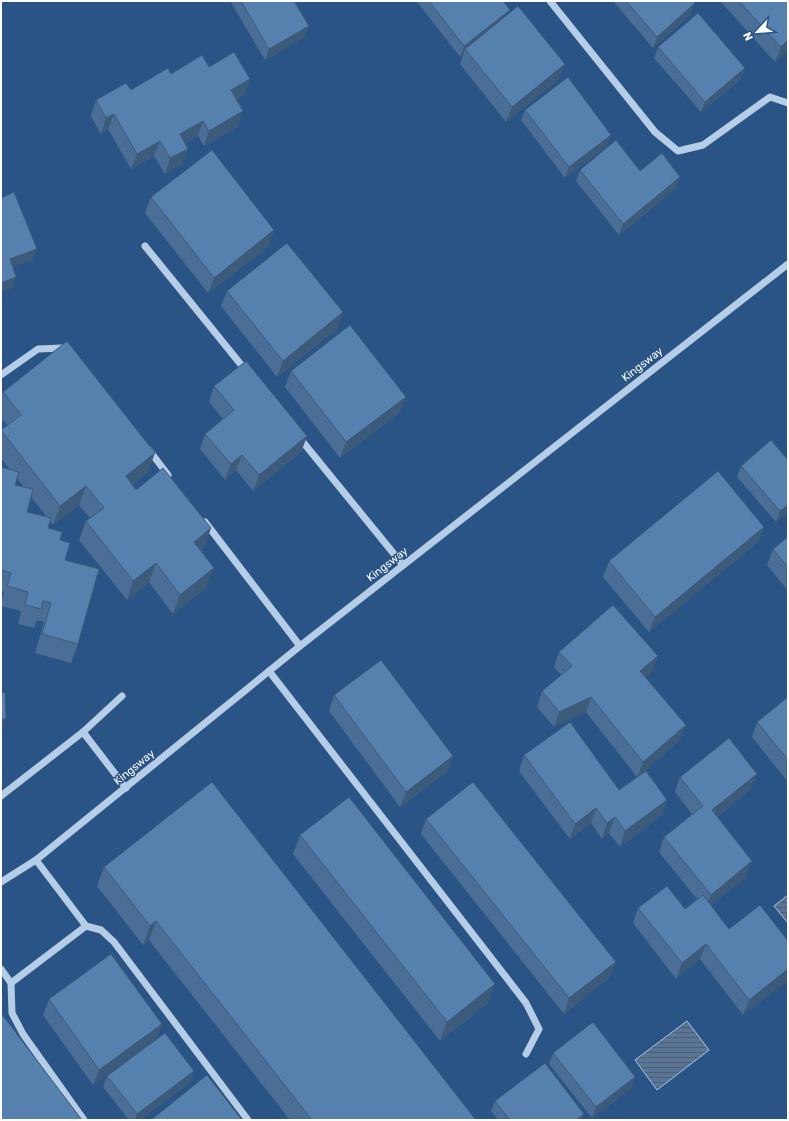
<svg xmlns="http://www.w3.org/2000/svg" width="789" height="1121" font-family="Rubik,sans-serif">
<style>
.water{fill:url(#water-rules);stroke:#aac8e7}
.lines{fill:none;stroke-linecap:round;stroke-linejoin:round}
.minor{stroke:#b5cde7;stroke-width:7}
.wall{fill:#4a6e96;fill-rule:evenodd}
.shaded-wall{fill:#3c5a7a}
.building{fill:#5680ae;stroke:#3c5a7a}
.labels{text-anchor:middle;stroke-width:3;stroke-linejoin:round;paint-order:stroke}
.street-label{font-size:11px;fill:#fff;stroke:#2a5485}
</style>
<defs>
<pattern id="water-rules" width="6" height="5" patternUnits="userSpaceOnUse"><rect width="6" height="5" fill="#587597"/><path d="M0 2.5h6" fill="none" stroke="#515e6e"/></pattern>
</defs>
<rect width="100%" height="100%" fill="#2a5485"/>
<!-- water -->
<g class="water">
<path d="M 788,895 L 788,923 L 774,906 Z"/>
<path d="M 687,1021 L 709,1050 L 657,1090 L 635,1060 Z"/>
</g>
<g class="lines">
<!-- minor -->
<g class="minor">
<path d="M 550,1 L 655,132 L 678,151 L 703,145 L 770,97 L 788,103"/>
<path d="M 145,246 L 247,372"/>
<path d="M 1,375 L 38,349 L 62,348 L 65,350"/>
<path d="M 298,436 L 403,565"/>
<path d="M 149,450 L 168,475"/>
<path d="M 205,522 L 300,646"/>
<path d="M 269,671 L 526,1003 L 539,1029 L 526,1054"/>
<path d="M 122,696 L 83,732 L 126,788"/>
<path d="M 1,796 L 83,732"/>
<path d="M 36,860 L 86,926 L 101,930 L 114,942 L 248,1120"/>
<path d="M 1,882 L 36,860 L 300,646 L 788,264"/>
<path d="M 1,969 L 11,983 L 12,1013 L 23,1034 L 84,1120"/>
<path d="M 11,983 L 86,926"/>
</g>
</g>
<!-- wall -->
<g class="wall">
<path d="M 230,1 L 298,1 L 295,3 L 305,37 L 265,60 Z"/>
<path d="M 419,1 L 503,1 L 509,13 L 559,79 L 506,122 L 460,64 L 463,55 L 460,57 L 418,3 Z"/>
<path d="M 613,1 L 693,1 L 691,14 L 653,48 Z"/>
<path d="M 720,1 L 788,1 L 788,50 L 775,62 Z"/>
<path d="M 658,47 L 741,79 L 701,112 L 654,58 Z"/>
<path d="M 209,67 L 250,79 L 244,95 L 236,99 L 243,111 L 237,127 L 204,146 L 198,136 L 185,144 L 188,149 L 182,164 L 165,174 L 154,156 L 131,169 L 108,129 L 101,134 L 91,116 L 96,100 L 131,90 L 171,74 Z"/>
<path d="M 525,110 L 607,146 L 565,178 L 521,120 Z"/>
<path d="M 580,170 L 640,171 L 680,177 L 676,188 L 619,235 L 576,181 Z"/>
<path d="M 151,197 L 269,246 L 208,293 L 145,213 Z"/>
<path d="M 227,291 L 338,328 L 277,377 L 221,306 Z"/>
<path d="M 291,371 L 400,412 L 340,458 L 285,387 Z"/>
<path d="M 214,386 L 307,436 L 301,452 L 253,491 L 236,470 L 225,480 L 200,449 L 205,434 L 223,419 L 209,402 Z"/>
<path d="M 3,392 L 148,472 L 132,485 L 136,490 L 211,528 L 204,547 L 200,551 L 207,587 L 173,614 L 149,582 L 127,600 L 79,540 L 86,521 L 90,518 L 79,505 L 53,525 L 50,521 L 48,528 L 60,540 L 65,560 L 78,644 L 71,663 L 35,653 L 44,622 L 37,620 L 34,628 L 18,624 L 21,611 L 1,606 L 1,602 L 4,592 L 1,591 L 1,467 L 10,470 L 1,458 L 1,431 L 7,425 L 1,417 L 1,396 ZM 17,478 L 24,487 L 15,485 ZM 31,497 L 47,517 L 27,512 Z"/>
<path d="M 788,460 L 788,512 L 776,522 L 737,477 L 741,466 Z"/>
<path d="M 764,527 L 758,542 L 649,632 L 603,577 L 609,561 Z"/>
<path d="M 788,537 L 788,591 L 767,565 L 773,549 Z"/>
<path d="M 559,652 L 652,672 L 645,677 L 680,740 L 642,773 L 667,800 L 662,815 L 620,847 L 609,833 L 602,839 L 591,823 L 570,839 L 519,771 L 524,755 L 619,790 L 637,777 L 586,712 L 554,727 L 537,707 L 542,691 L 561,675 L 554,667 Z"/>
<path d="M 334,695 L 447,772 L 400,807 L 329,711 Z"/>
<path d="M 788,697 L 788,782 L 752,737 L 757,722 Z"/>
<path d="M 680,777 L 751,789 L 717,817 L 746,877 L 711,905 L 729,929 L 788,941 L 743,1015 L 700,959 L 676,979 L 633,923 L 638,908 L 685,909 L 697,899 L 659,852 L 664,837 L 692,814 L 675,792 Z"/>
<path d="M 426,819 L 610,977 L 564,1014 L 421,834 Z"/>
<path d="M 300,835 L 488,1003 L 440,1041 L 293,854 Z"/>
<path d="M 104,867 L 476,1120 L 290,1120 L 149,940 L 143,945 L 97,886 Z"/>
<path d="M 49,999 L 162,1024 L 156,1039 L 194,1071 L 190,1082 L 140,1120 L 129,1120 L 103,1087 L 107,1076 L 149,1044 L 93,1085 L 43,1015 Z"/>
<path d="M 553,1053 L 635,1077 L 631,1088 L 592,1118 L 549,1064 Z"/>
<path d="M 495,1101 L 582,1120 L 498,1120 L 491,1111 Z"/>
</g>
<!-- shaded-wall -->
<g class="shaded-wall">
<path d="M 695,3 L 691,14 L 653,48 L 657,37 Z"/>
<path d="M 510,10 L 506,21 L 465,49 L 463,55 L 460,57 L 464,46 Z"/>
<path d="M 309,26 L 305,37 L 265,60 L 269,49 Z"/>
<path d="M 788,40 L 788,50 L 775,62 L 781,47 Z"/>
<path d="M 565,64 L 559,79 L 506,122 L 512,107 Z"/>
<path d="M 745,68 L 741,79 L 701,112 L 705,102 Z"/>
<path d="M 250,79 L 244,95 L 225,106 L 231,90 Z"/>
<path d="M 243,111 L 237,127 L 204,146 L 209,131 Z"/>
<path d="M 114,114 L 108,129 L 101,134 L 106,118 Z"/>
<path d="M 203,121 L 198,136 L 174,150 L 180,134 Z"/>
<path d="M 611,135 L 607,146 L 565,178 L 569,167 Z"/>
<path d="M 160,141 L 154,156 L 131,169 L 137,154 Z"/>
<path d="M 188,149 L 182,164 L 165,174 L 170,158 Z"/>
<path d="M 680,177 L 676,188 L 619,235 L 623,224 Z"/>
<path d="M 274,230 L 269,246 L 208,293 L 214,278 Z"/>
<path d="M 37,249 L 33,260 L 6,270 L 10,259 Z"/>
<path d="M 16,277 L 13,288 L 1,292 L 1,283 Z"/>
<path d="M 343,312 L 338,328 L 277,377 L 283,361 Z"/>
<path d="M 406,397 L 400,412 L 340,458 L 346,442 Z"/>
<path d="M 307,436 L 301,452 L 253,491 L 259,475 Z"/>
<path d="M 155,453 L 148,472 L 119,495 L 126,476 Z"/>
<path d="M 242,455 L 236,470 L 225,480 L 231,464 Z"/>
<path d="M 86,486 L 79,505 L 53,525 L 60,506 Z"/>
<path d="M 788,505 L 788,512 L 776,522 L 780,511 Z"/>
<path d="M 764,527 L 758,542 L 649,632 L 655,617 Z"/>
<path d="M 211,528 L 204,547 L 187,561 L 194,542 Z"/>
<path d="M 156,563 L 149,582 L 127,600 L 133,581 Z"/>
<path d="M 214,568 L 207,587 L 173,614 L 180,595 Z"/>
<path d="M 658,656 L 652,672 L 635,687 L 640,671 Z"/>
<path d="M 591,697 L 586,712 L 554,727 L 559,712 Z"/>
<path d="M 1,719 L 6,719 L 1,733 Z"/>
<path d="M 686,725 L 680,740 L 637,778 L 643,762 Z"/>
<path d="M 453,756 L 447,772 L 400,807 L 406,792 Z"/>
<path d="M 757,774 L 751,789 L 706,826 L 712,810 Z"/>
<path d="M 667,800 L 662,815 L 620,847 L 625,831 Z"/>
<path d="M 596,808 L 591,823 L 570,839 L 575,824 Z"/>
<path d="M 615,817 L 609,833 L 602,839 L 607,823 Z"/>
<path d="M 752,861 L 746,877 L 705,910 L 711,895 Z"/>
<path d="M 156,921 L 149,940 L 143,945 L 150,926 Z"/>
<path d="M 706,944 L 700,959 L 676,979 L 682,963 Z"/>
<path d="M 616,962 L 610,977 L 564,1014 L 569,998 Z"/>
<path d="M 788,969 L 788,981 L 743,1015 L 749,1000 Z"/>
<path d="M 495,984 L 488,1003 L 440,1041 L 447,1022 Z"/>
<path d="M 162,1024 L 156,1039 L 93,1085 L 99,1070 Z"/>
<path d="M 194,1071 L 190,1082 L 140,1120 L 135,1120 L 137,1114 Z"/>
<path d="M 635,1077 L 631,1088 L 592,1118 L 596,1107 Z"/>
<path d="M 584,1114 L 582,1120 L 576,1120 Z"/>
</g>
<!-- building -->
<g class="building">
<path d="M 241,1 L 294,1 L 309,26 L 269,49 Z"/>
<path d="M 429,1 L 503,1 L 510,10 L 464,46 Z"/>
<path d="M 626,1 L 693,1 L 695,3 L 657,37 Z"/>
<path d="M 739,1 L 788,1 L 788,40 L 781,47 Z"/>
<path d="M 518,6 L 565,64 L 512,107 L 465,49 Z"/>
<path d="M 698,13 L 745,68 L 705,102 L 658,47 Z"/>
<path d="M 234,52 L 250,79 L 231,90 L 243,111 L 209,131 L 203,121 L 180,134 L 188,149 L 170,158 L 160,141 L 137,154 L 114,114 L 106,118 L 96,100 L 126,83 L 131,90 L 168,68 L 171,74 L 202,55 L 209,67 Z"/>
<path d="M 568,77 L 611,135 L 569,167 L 525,110 Z"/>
<path d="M 616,140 L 640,171 L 662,153 L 680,177 L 623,224 L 580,170 Z"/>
<path d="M 212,150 L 274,230 L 214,278 L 151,197 Z"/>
<path d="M 14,192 L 37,249 L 10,259 L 16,277 L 1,283 L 1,198 Z"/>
<path d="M 287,243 L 343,312 L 283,361 L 227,291 Z"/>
<path d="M 350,325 L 406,397 L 346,442 L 291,371 Z"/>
<path d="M 67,341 L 155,453 L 126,476 L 136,490 L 163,468 L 211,528 L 194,542 L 214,568 L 180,595 L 156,563 L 133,581 L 86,521 L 104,508 L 86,486 L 60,506 L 1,430 L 21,415 L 3,392 Z"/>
<path d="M 246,361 L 307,436 L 259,475 L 242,455 L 231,464 L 205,434 L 234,410 L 214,386 Z"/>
<path d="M 771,440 L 788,460 L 788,505 L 780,511 L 741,466 Z"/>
<path d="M 1,467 L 19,472 L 15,485 L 33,489 L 27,512 L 51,518 L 48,528 L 62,532 L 60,540 L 70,543 L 65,560 L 99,569 L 78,644 L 42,634 L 51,603 L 43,601 L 41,609 L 25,605 L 28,592 L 7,586 L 11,573 L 1,570 Z"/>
<path d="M 718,471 L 764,527 L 655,617 L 609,561 Z"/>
<path d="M 788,537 L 788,568 L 773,549 Z"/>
<path d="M 613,605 L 658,656 L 640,671 L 686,725 L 643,762 L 591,697 L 559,712 L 542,691 L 572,666 L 559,652 Z"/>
<path d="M 381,660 L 453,756 L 406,792 L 334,695 Z"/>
<path d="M 5,692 L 6,719 L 1,719 L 1,693 Z"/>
<path d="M 788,697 L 788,760 L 757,722 Z"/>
<path d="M 570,722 L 619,790 L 646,771 L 667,800 L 625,831 L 615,817 L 607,823 L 596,808 L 575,824 L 524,755 Z"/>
<path d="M 729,738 L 757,774 L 712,810 L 752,861 L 711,895 L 664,837 L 703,806 L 680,777 Z"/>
<path d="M 212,782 L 476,1120 L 312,1120 L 156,921 L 150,926 L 104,867 Z"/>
<path d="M 473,782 L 616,962 L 569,998 L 426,819 Z"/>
<path d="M 349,797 L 495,984 L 447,1022 L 300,835 Z"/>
<path d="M 667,886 L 685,909 L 703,895 L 729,929 L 760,905 L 788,941 L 788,969 L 749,1000 L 706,944 L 682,963 L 638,908 Z"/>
<path d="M 111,954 L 162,1024 L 99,1070 L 49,999 Z"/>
<path d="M 1,1013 L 82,1120 L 1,1120 Z"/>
<path d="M 593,1022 L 635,1077 L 596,1107 L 553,1053 Z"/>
<path d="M 165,1033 L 194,1071 L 137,1114 L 107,1076 Z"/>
<path d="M 545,1063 L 584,1114 L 576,1120 L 510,1120 L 495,1101 Z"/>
<path d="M 207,1075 L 242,1120 L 151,1120 Z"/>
</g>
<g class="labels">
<!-- street labels -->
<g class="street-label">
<text transform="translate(642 364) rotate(-38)" y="4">Kingsway</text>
<text transform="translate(387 564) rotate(-38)" y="4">Kingsway</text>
<text transform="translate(134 767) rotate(-39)" y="4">Kingsway</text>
</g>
</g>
<!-- border -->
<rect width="789" height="1121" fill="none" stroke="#ffffff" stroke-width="4"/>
<!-- north arrow -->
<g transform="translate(757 32) rotate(244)" stroke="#2a5485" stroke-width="3" paint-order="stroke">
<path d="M0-3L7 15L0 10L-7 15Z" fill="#ffffff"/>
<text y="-6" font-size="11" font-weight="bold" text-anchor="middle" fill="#ffffff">N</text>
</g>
</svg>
